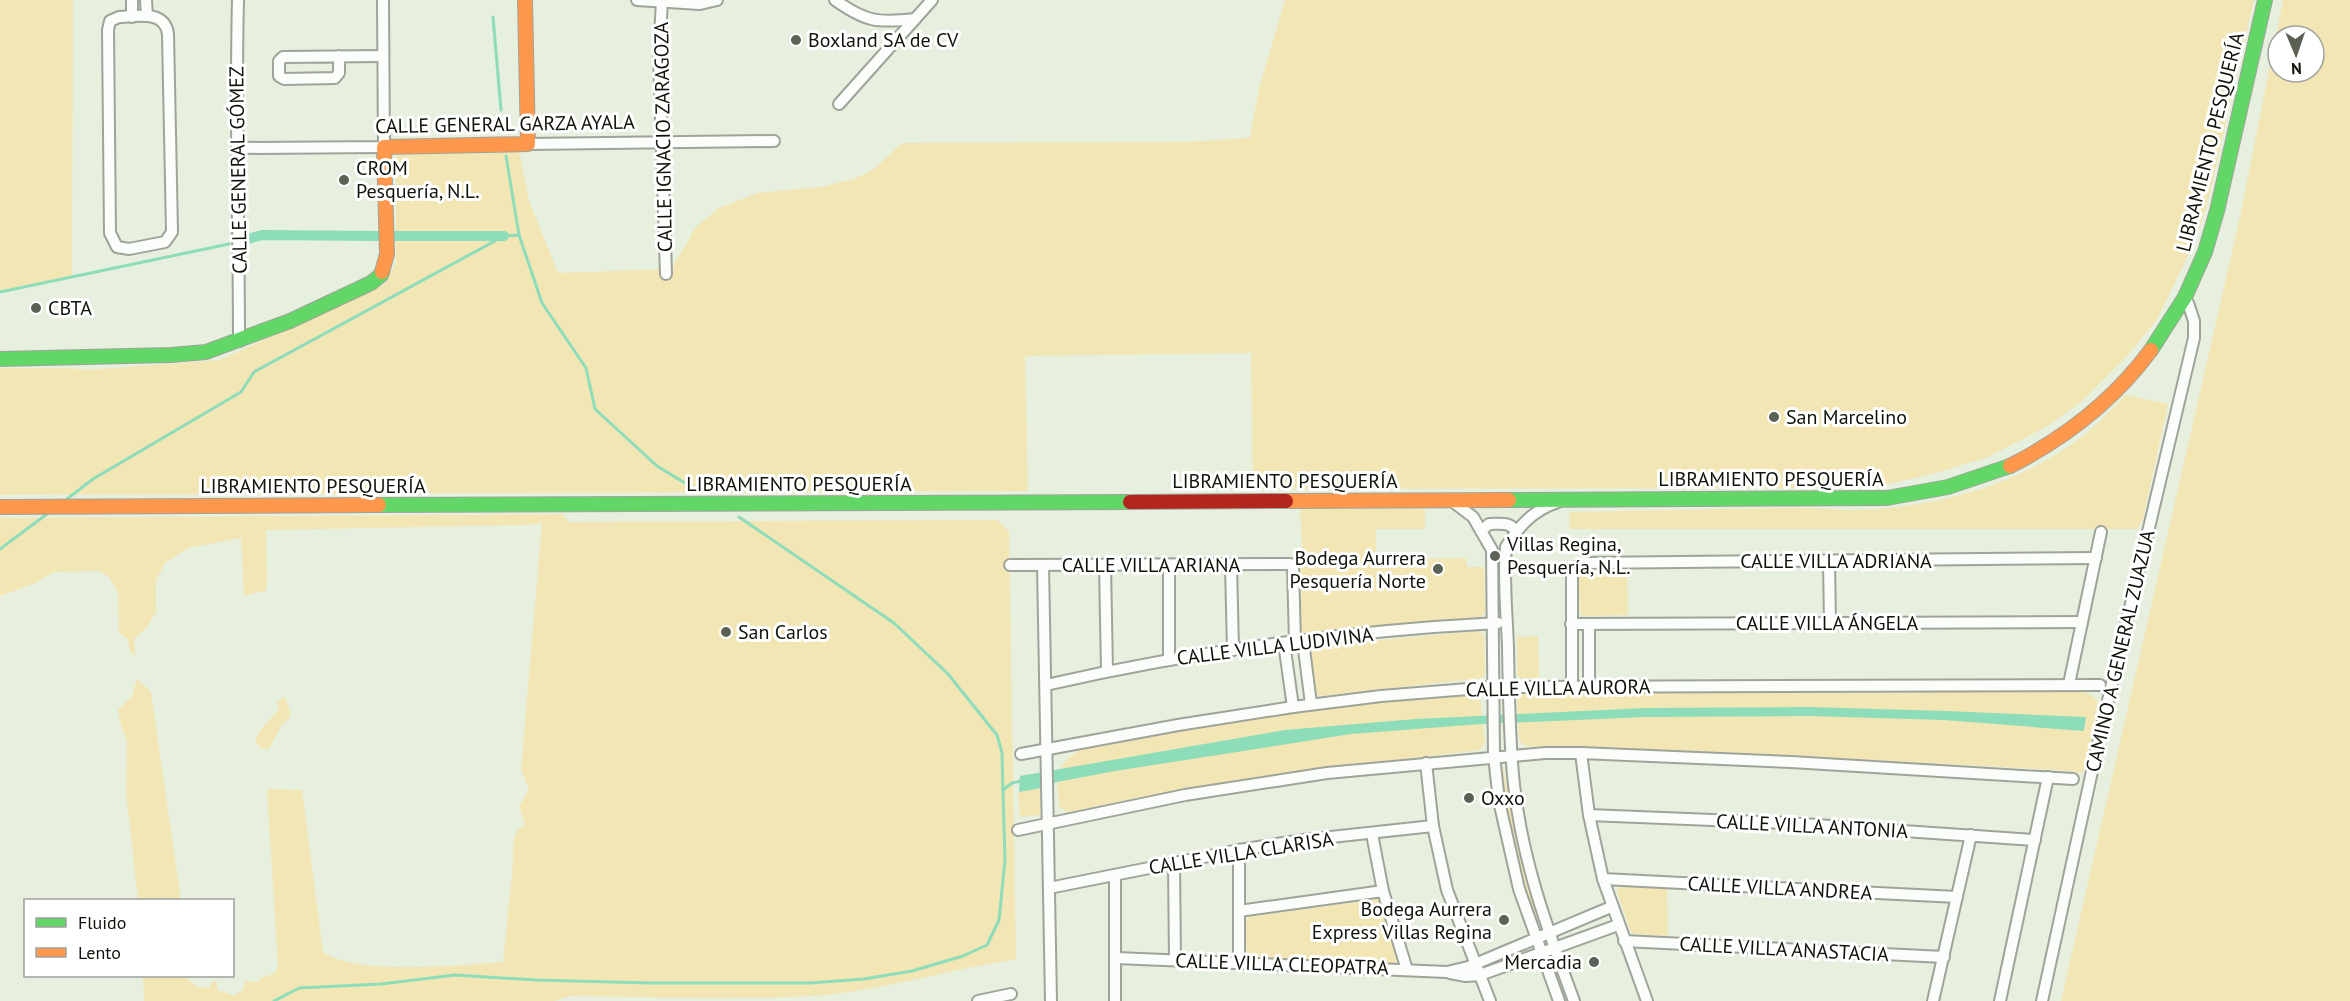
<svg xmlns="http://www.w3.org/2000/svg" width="2350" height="1001" font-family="'PT Sans',sans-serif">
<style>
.green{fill:#f2e6b5;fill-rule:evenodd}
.water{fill:#8ddcba}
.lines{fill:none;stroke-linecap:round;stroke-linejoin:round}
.stream{stroke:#8ddcba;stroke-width:3}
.canal{stroke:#8ddcba;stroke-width:10}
.street-casing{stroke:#9ea499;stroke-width:14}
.fast-casing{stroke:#9ea499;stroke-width:16}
.slow-casing{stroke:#9ea499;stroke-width:16}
.jam-casing{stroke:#9ea499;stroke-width:16}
.street{stroke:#fbfdfa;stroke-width:10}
.fast{stroke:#63d668;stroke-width:14}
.slow{stroke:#ff974d;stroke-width:14}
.jam{stroke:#b3261e;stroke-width:14}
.poi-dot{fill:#5b6155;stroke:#fff;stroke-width:2}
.labels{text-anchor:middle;stroke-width:6;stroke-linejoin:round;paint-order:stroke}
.poi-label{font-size:20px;fill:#0f140a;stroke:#fff;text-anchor:start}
.street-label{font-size:20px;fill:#0f140a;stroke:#fff}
</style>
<rect width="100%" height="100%" fill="#e7efdf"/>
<!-- green -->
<g class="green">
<path d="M 0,0 L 73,0 L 72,278 L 0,292 Z"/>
<path d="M 1285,0 L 2254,0 L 2207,205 L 2194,244 L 2156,321 L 2126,357 L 2082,401 L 2046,427 L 1988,457 L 1936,473 L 1871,488 L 1253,489 L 1251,354 L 1254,353 L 1025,356 L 1028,491 L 0,495 L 0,368 L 69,368 L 87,370 L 220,360 L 385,284 L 396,263 L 396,155 L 519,151 L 529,201 L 558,273 L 671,269 L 696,227 L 719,208 L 758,193 L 820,187 L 854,179 L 873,170 L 902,143 L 1187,142 L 1249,138 L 1254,133 L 1250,135 L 1260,85 Z"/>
<path d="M 2283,0 L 2350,0 L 2350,1001 L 2061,1001 L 2240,217 ZM 2278,36 L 2314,36 L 2314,72 L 2278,72 Z"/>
<path d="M 2126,395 L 2168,404 L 2143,519 L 2137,529 L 1570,529 L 1569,512 C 1641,511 1712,509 1784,508 C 1815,507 1848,512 1879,509 C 1951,503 2025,481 2083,436 C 2098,424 2112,409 2126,395 Z"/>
<path d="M 1300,508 L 1425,509 L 1425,529 L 1376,529 L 1376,560 L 1466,558 L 1467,567 L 1484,567 L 1485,612 L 1481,617 L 1307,636 L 1301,631 L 1298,562 L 1303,561 Z"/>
<path d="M 563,514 L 568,522 L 997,520 L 1009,532 L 1016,959 C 952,969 890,988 827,995 C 742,1001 655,997 570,996 L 554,1001 L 144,1001 L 143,976 L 185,976 L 197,987 L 209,988 L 211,983 L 216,980 L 218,990 L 235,996 L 243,989 L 245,981 L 258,982 L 262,977 L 274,974 L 278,966 L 267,789 L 302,790 L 323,952 C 357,976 460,965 503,962 L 513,863 L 513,842 L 517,831 L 525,824 L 519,806 L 529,790 L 521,769 L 542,523 L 528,525 L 266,530 L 267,590 L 244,596 L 241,538 L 188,548 L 165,563 L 156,580 L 156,612 L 146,629 L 134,639 L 135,656 L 130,652 L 128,639 L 119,633 L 118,593 L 109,577 L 100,571 L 54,572 L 36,583 L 0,596 L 0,518 Z"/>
<path d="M 1583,570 L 1627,570 L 1628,615 L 1584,616 L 1580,614 L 1578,574 Z"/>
<path d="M 1479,631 L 1484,636 L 1485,674 L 1482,678 L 1321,696 L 1316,695 L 1311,653 L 1316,646 Z"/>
<path d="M 1538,636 L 1539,678 L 1520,678 L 1517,675 L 1517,637 Z"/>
<path d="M 137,679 L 151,692 L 181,900 L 173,900 L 166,897 L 163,900 L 138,900 L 126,792 L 127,742 L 120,722 L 118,710 L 132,696 Z"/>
<path d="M 2078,689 L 2094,697 L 2099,705 L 2083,773 L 2057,770 L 1746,753 L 1528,746 L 1522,744 L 1519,738 L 1517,702 L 1518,696 L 1522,694 Z"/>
<path d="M 1475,694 L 1480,696 L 1485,743 L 1479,750 L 1268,776 L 1146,796 L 1068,812 L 1060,808 C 1054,779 1058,758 1087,747 C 1215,722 1344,701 1475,694 Z"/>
<path d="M 285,697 L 291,716 L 281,726 L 269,749 L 262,749 L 256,743 C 255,731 272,719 279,709 L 277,702 Z"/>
<path d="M 1503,766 L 1518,847 L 1539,925 C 1525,905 1500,790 1503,766 Z"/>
<path d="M 1040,788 L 1040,815 L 1020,817 L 1018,792 Z"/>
<path d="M 1622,887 L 1667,887 L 1668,936 L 1633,934 L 1630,930 L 1617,892 L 1618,888 Z"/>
<path d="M 1379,899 L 1382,901 L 1397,958 L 1396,962 L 1392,964 L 1254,957 L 1247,952 L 1245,926 L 1248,917 Z"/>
</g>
<!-- water -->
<path class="water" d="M 1808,707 L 1945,711 L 2086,717 L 2084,731 L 1944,720 L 1810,716 L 1646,717 L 1481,724 L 1351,734 L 1115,771 L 1057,782 L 1047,787 L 1019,792 L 1020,776 L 1285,730 L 1416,719 L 1646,708 Z"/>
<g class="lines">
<!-- stream -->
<g class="stream">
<path d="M 493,17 L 501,110"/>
<path d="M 506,156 L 519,235"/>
<path d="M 0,292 L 229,244"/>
<path d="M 67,499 L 93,479 L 241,392 L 254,372 L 504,236 L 519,235 L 542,303 L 586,368 L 595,409 L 657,466 L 698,491"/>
<path d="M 739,517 L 894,623 L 948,674 L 997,735 L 1002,753 L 1003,790"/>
<path d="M 0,549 L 47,514"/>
<path d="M 274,1001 L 299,988 L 381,984 L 455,975 L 536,980 L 651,983 L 810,983 L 864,979 L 912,971 L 963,956 L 987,945 L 999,920 L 1005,860 L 1003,790 L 1012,783 L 1021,781"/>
</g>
<!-- canal -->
<g class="canal">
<path d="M 395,236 L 504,236"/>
<path d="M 248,239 L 262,235 L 377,236"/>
</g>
<!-- street casing -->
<g class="street-casing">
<g id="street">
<path d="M 132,0 L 132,17"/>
<path d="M 146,0 L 147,16"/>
<path d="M 238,0 C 235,114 239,227 239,341"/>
<path d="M 637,0 L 700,4 L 717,0"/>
<path d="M 662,0 L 659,57 L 666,274"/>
<path d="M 835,0 C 866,22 877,23 915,19"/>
<path d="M 119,17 C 138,16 165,10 168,34 L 172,232 L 165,242 L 129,249 L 117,247 L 110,233 L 108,30 L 110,21 Z"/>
<path d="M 339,56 L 339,73 L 335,78 L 284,79 L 279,76 L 279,61 L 283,57 L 383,56"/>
<path d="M 839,104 L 932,0"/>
<path d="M 528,144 L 774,141"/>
<path d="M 237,148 L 384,147 L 383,0"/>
<path d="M 1452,501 L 1473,517 L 1492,550 L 1494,756 L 1499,801 L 1519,889 L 1559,1001"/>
<path d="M 1558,502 C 1533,510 1519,526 1506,547 C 1503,580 1507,615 1508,648 C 1509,694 1509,740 1514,785 C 1522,860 1548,931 1574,1001"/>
<path d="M 1481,531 L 1489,524 C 1499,524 1511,521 1516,532"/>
<path d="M 1829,561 L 1830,623"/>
<path d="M 1010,565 L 1290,564 L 1293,567 L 1295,642"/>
<path d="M 1043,565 L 1051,1001"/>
<path d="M 1105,565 L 1107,671"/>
<path d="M 1169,565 L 1169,660"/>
<path d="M 1231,565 L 1233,650"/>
<path d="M 1571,624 L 2082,622"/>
<path d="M 1589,624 L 1589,681"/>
<path d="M 1303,641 L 1311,704"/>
<path d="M 1284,643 L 1293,707"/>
<path d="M 1572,681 L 1572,576 L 1575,568 L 1582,563 L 2096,558"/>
<path d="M 2069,684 L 2101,532"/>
<path d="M 1046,685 C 1194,651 1346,631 1498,623"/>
<path d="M 1581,753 L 1589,815 L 1603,879 L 1647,1001"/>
<path d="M 1021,754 L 1178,725 L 1293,707 L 1381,696 L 1493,687 L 2100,685"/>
<path d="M 1426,763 L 1433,826 L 1447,890 L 1490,1001"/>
<path d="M 1589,815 L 1788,823 L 2035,840"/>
<path d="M 1018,830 L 1185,795 L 1327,773 L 1545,753 L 1581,753 L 1791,762 L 2073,779"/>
<path d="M 1372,834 L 1383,891 L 1407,970"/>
<path d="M 1239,850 L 1239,962"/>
<path d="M 1174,863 L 1175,960"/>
<path d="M 1115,875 L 1115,1001"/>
<path d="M 1603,879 L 1957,897"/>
<path d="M 1049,888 L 1239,850 L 1303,840 L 1433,826"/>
<path d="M 1239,911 L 1383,891"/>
<path d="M 1624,941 L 1944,957"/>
<path d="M 1116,958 L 1447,972 L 1468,967 L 1611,907"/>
<path d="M 1450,973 L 1466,976 L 1480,975 L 1618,925"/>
<path d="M 978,1001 L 1011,994"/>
<path d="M 1933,1001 L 1971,835"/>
<path d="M 2000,1001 L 2048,777"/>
<path d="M 2042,1001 L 2101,730 L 2194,338 L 2194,321 L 2188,303"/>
</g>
</g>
<!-- fast casing -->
<g class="fast-casing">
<g id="fast">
<path d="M 2151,350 L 2185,297 L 2205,252 L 2217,211 L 2265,0"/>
<path d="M 0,359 L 171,355 L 206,352 L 290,321 L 371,283 L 381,275 L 382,272"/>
<path d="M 1509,500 L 1887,498 L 1948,487 L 2010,466"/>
<path d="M 379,505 L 1130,502"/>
</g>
</g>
<!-- slow casing -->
<g class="slow-casing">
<g id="slow">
<path d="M 382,272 L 387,254 L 384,147 L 528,144 L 525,0"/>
<path d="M 2010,466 C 2065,438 2114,400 2151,350"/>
<path d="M 1286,501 L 1509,500"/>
<path d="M 0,507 L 379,505"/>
</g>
</g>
<!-- jam casing -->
<g class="jam-casing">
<path id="jam" d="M 1130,502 L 1286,501"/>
</g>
<!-- street -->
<use href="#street" class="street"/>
<!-- fast -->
<use href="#fast" class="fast"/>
<!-- slow -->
<use href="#slow" class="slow"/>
<!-- jam -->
<use href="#jam" class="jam"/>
</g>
<!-- markers -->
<g class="poi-dot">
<circle cx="796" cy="40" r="6"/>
<circle cx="344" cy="180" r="6"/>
<circle cx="36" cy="308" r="6"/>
<circle cx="1774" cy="417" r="6"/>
<circle cx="1495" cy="556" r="6"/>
<circle cx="1438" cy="569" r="6"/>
<circle cx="726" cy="632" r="6"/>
<circle cx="1469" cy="798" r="6"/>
<circle cx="1504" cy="920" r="6"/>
<circle cx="1594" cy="962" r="6"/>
</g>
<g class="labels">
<!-- poi labels -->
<g class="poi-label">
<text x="808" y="47">Boxland SA de CV</text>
<text x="356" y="175">CROM<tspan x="356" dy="23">Pesquería, N.L.</tspan></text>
<text x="48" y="315">CBTA</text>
<text x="1786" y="424">San Marcelino</text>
<text x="1507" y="551">Villas Regina,<tspan x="1507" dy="23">Pesquería, N.L.</tspan></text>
<text x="1426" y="565" text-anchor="end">Bodega Aurrera<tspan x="1426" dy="23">Pesquería Norte</tspan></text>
<text x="738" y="639">San Carlos</text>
<text x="1481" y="805">Oxxo</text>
<text x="1492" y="916" text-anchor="end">Bodega Aurrera<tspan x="1492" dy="23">Express Villas Regina</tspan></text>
<text x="1582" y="969" text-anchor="end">Mercadia</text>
</g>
<!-- street labels -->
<g class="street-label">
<text transform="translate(505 124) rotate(-1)" y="7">CALLE GENERAL GARZA AYALA</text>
<text transform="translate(663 137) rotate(-91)" y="7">CALLE IGNACIO ZARAGOZA</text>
<text transform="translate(2210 142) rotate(-76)" y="7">LIBRAMIENTO PESQUERÍA</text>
<text transform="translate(238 170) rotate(-91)" y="7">CALLE GENERAL GÓMEZ</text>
<text x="1771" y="486">LIBRAMIENTO PESQUERÍA</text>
<text x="1285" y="488">LIBRAMIENTO PESQUERÍA</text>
<text x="799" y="491">LIBRAMIENTO PESQUERÍA</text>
<text x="313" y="493">LIBRAMIENTO PESQUERÍA</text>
<text x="1836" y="568">CALLE VILLA ADRIANA</text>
<text x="1151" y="572">CALLE VILLA ARIANA</text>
<text x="1827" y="630">CALLE VILLA ÁNGELA</text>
<text transform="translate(1275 646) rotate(-7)" y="7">CALLE VILLA LUDIVINA</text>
<text transform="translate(2120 651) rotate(-77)" y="7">CAMINO A GENERAL ZUAZUA</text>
<text transform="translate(1558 688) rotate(-1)" y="7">CALLE VILLA AURORA</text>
<text transform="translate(1812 826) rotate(3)" y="7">CALLE VILLA ANTONIA</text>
<text transform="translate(1241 853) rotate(-9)" y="7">CALLE VILLA CLARISA</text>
<text transform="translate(1780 888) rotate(3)" y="7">CALLE VILLA ANDREA</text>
<text transform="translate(1784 949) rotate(3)" y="7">CALLE VILLA ANASTACIA</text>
<text transform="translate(1282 964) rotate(2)" y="7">CALLE VILLA CLEOPATRA</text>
</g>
</g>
<!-- legend -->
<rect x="24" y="899" width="210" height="78" fill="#ffffff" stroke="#9fa19d" stroke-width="1.5"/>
<rect x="36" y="918" width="30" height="9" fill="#63d668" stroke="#9fa19d" stroke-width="1.5"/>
<text x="78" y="929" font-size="18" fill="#0f140a">Fluido</text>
<rect x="36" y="948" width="30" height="9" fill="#ff974d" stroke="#9fa19d" stroke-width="1.5"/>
<text x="78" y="959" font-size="18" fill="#0f140a">Lento</text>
<!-- north arrow -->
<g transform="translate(2296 54) rotate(178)"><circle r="28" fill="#ffffff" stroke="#9fa19d" stroke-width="1.5"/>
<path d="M0-4.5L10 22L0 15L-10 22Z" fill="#5b6155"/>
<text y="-9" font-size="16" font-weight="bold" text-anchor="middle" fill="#0f140a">N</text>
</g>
</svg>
